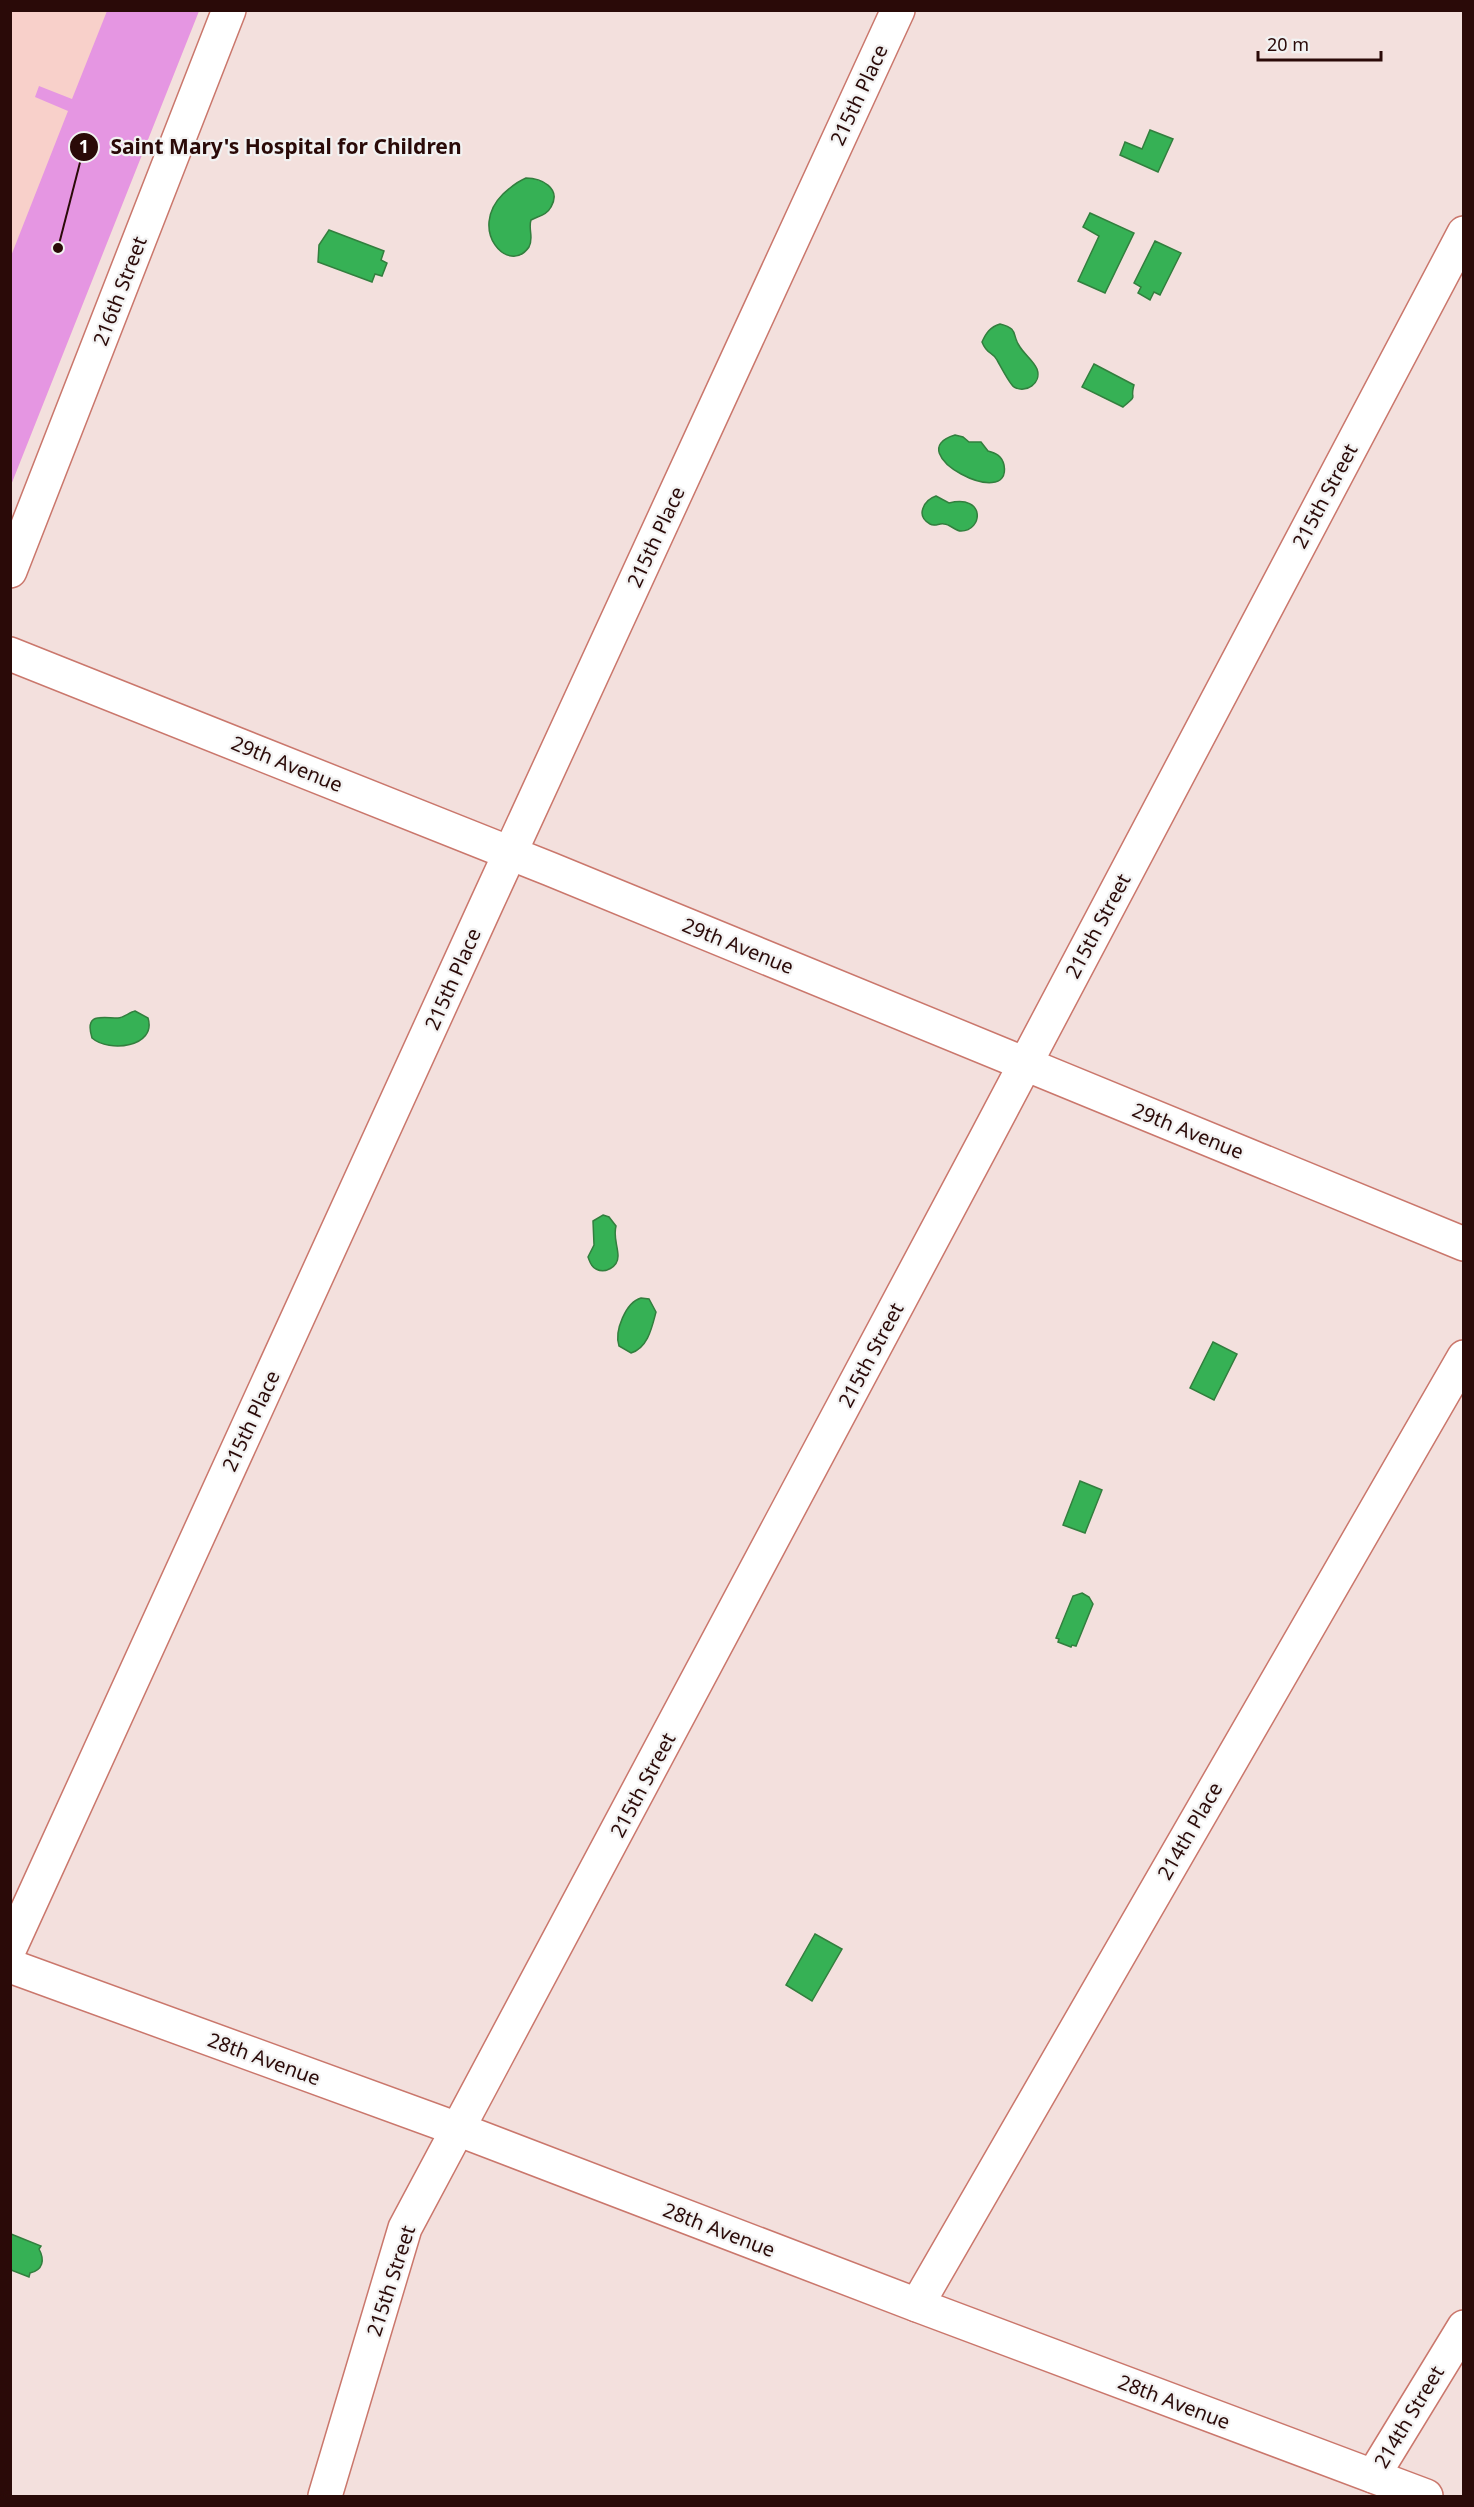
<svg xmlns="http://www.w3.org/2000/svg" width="1474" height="2507" font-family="'Noto Sans',sans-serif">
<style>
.built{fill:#f8d0ca}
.green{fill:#e596e2}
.water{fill:#36b155;stroke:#327f3e;stroke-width:1.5}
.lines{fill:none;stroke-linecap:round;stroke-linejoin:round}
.minor-casing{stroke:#ca776c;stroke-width:36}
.minor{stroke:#fff;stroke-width:33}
.labels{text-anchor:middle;stroke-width:4.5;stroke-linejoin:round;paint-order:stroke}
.street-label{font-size:20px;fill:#2a0a08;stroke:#f2f2f2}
.leader{fill:none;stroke:#2a0a08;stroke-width:2}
.callout-dot{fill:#2a0a08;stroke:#f2f2f2;stroke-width:2}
.mark-label{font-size:18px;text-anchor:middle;font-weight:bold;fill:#fff}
.callout-label{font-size:21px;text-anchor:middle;font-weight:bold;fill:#2a0a08;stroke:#f2f2f2;stroke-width:4.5;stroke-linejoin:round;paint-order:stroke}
</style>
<rect width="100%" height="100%" fill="#f3e0dd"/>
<!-- built -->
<path class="built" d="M 11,11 L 199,11 L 11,485 Z"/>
<!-- green -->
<path class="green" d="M 107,11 L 199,11 L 11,485 L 11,256 L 68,111 L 35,97 L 39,86 L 72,99 Z"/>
<!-- water -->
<g class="water">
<path d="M 1150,130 L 1173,139 L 1158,172 L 1120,155 L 1125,142 L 1142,149 Z"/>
<path d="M 526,178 C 541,178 562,188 551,207 C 547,215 538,216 531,220 C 528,229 534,238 529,247 C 509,276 467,230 503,194 C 511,187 516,182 526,178 Z"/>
<path d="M 1090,213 L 1134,233 L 1105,293 L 1078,281 L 1099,236 L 1083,227 Z"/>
<path d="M 329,230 L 384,251 L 381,260 L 387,263 L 382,276 L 375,274 L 372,282 L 318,262 L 319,245 Z"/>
<path d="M 1155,241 L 1181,253 L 1160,295 L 1154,292 L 1150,300 L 1138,293 L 1141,287 L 1134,283 Z"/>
<path d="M 1000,324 C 1020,329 1011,335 1020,347 C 1025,355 1033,360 1037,369 C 1042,383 1026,394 1014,387 C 1009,383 1000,365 997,360 C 992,351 987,355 982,342 C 986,333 990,327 1000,324 Z"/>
<path d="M 1094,364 L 1134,385 C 1129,402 1140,392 1123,407 L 1082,387 Z"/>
<path d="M 955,435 L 963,437 L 969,442 L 981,442 L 988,451 C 996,453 1002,456 1004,465 C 1013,512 897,452 955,435 Z"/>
<path d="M 936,496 L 949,503 C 986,494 983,531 961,531 C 955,531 950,524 944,524 C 939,523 935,527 930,524 C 915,516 924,500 936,496 Z"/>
<path d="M 135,1011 L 148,1018 C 157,1047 109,1053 92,1038 C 84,1012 102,1018 118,1018 C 123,1018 130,1012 135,1011 Z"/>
<path d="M 603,1215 L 609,1217 L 616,1226 C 613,1237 618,1246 618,1256 C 618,1267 605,1274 596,1269 C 591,1267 590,1262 588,1257 L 594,1245 L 593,1221 Z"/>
<path d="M 641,1298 L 649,1299 L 656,1312 C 652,1327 648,1348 631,1353 L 619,1346 C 614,1331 626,1302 641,1298 Z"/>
<path d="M 1213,1342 L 1237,1354 L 1214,1400 L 1190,1388 Z"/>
<path d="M 1080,1481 L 1102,1490 L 1085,1533 L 1063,1525 Z"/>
<path d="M 1082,1593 L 1089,1597 L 1093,1604 L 1076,1646 L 1072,1645 L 1071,1647 L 1058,1642 L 1059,1639 L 1056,1638 L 1073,1596 Z"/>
<path d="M 815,1934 L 842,1949 L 812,2001 L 786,1985 Z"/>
<path d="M 11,2234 L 41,2246 L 39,2249 C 45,2260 43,2270 30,2273 L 29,2277 L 11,2270 Z"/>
</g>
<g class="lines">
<!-- minor casing -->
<g class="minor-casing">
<g id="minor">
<path d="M 10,571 L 229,10"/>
<path d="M 10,654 L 550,869 L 1464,1244"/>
<path d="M 10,1948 L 487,903 L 898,10"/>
<path d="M 10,1966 L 460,2130 L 917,2305 L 1426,2496"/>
<path d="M 917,2305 L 1464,1357"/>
<path d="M 1373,2476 L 1464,2327"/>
<path d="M 325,2496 L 405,2228 L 984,1142 L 1464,233"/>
</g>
</g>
<!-- minor -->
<use href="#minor" class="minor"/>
</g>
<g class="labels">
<!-- street labels -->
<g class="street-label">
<text transform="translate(859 95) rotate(-65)" y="7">215th Place</text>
<text transform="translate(120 291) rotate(-69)" y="7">216th Street</text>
<text transform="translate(1325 496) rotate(-62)" y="7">215th Street</text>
<text transform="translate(656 537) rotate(-65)" y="7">215th Place</text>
<text transform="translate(287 764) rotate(22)" y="7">29th Avenue</text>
<text transform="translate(1098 926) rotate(-62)" y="7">215th Street</text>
<text transform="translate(738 946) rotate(22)" y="7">29th Avenue</text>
<text transform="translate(453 979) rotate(-66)" y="7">215th Place</text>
<text transform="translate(1188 1131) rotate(22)" y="7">29th Avenue</text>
<text transform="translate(871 1355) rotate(-62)" y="7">215th Street</text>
<text transform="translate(251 1421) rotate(-65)" y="7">215th Place</text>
<text transform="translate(643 1785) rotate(-62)" y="7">215th Street</text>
<text transform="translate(1190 1831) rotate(-60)" y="7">214th Place</text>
<text transform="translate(264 2059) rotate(20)" y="7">28th Avenue</text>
<text transform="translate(719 2230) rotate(21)" y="7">28th Avenue</text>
<text transform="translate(391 2281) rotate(-72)" y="7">215th Street</text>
<text transform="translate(1174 2402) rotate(21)" y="7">28th Avenue</text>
<text transform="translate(1409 2417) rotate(-59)" y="7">214th Street</text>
</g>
</g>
<!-- callouts -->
<path class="leader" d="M58 248L84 147"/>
<g class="callout-dot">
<circle cx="58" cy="248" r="6"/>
<circle cx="84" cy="147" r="15"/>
</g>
<g class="mark-label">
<text x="84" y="153">1</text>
</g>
<g class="callout-label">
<text x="286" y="154">Saint Mary's Hospital for Children</text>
</g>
<!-- border -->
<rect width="1474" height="2507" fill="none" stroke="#2a0a08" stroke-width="24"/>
<!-- scale -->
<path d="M1258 51v9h123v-9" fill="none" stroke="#2a0a08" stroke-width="3"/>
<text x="1267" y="51" font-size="18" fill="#2a0a08" stroke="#f2f2f2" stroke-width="4.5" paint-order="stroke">20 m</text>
</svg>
